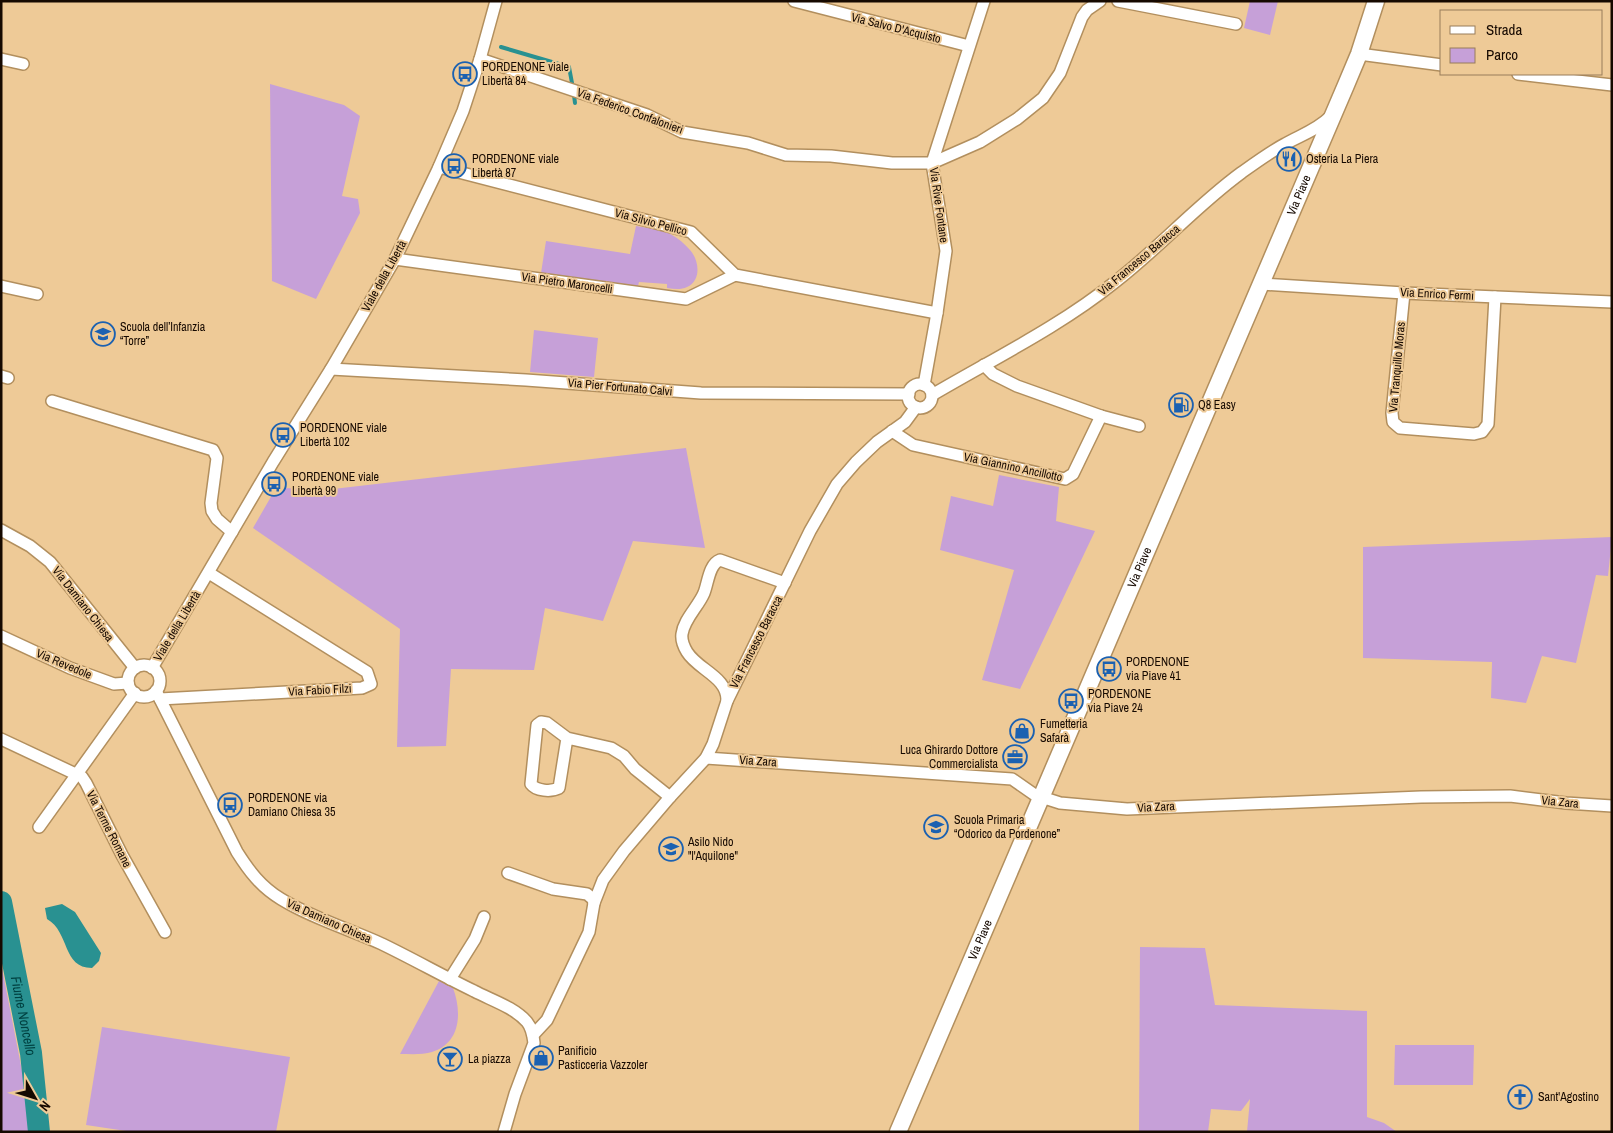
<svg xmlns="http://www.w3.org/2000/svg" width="1613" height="1133" font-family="'Archivo Narrow',sans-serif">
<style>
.green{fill:#c6a0d8}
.water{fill:#299191}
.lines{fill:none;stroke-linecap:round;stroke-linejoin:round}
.stream{stroke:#299191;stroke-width:4}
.river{stroke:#299191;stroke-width:22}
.street-casing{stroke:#b28f5e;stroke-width:14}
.secondary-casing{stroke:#b28f5e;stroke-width:19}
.street{stroke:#fff;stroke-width:11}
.secondary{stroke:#fff;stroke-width:16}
.labels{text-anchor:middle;stroke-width:4;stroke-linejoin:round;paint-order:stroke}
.street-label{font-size:12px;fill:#160900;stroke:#eeca97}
.poi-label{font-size:12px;fill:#160900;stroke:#eeca97;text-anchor:start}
.water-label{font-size:14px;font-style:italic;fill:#014141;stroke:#eeca97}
</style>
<rect width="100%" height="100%" fill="#eeca97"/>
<!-- green -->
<g class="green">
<path d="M 1250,1 L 1278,1 L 1270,35 L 1244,28 Z"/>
<path d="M 270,84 L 344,105 L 360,116 L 342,196 L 358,199 L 360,213 L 316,299 L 272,281 Z"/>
<path d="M 636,226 L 648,228 L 650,226 C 665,230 679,237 690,250 C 699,260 702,280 687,287 C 681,290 674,289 667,288 L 667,284 L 639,282 L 638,286 L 541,273 L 546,241 L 630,254 Z"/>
<path d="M 534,330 L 598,338 L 594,377 L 530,372 Z"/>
<path d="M 686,448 L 705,548 L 633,541 L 603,621 L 545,608 L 534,670 L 451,669 L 446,746 L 397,747 L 400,629 L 253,528 L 276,488 L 333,489 Z"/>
<path d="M 999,475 L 1059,487 L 1056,521 L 1095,531 L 1020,689 L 982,680 L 1014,570 L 940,550 L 951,496 L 993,506 Z"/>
<path d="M 1612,537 L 1608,576 L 1596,575 L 1576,663 L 1542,656 L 1526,703 L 1491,698 L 1492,662 L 1363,658 L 1363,547 Z"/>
<path d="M 1140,947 L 1205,948 L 1215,1005 L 1367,1011 L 1367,1117 L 1384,1123 L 1397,1132 L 1247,1132 L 1250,1099 L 1241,1111 L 1211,1109 L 1208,1132 L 1139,1132 Z"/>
<path d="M 1,963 L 23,1076 L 32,1132 L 1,1132 Z"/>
<path d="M 439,981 L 453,988 C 462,1012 461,1043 432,1052 C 423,1055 410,1054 400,1054 Z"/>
<path d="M 102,1027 L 290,1057 L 276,1132 L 133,1132 L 86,1125 Z"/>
<path d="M 1395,1045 L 1474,1045 L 1473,1085 L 1394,1085 Z"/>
</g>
<!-- water -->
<path class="water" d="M 62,904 L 75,912 L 101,953 L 99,961 L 92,968 C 62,968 70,932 47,919 L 45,908 Z"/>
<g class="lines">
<!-- stream -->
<g class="stream">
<path d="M 501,47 L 569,67 L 572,83"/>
<path d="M 574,95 L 575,103"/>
</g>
<!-- river -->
<path class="river" id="s1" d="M 1,902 L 31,1053 L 39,1132"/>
<!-- street casing -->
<g class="street-casing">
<g id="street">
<path d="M 794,1 L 969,46"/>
<path d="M 1118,1 L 1236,24"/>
<path d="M 1359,54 L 1442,65"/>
<path d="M 1,59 L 23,64"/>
<path d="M 480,59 L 647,115 L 682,132 L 748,143 L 786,155 L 831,156 L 892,163 L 932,163 L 980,142 L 1017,119 L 1043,98 L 1060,73 L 1082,17 L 1087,10 L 1100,1"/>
<path d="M 1518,74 L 1612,85"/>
<path d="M 439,167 L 691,232 L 735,275 L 937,313"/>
<path d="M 395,259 L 686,299 L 735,275"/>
<path d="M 1262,284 L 1404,293 L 1612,302"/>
<path d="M 1,286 L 37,294"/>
<path d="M 1404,293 L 1392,413 L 1393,422 L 1400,428 L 1474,434 L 1482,432 L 1488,424 L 1495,297"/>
<path d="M 984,365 L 993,374 L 1017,386 L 1101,416"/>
<path d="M 331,369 L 526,380 L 701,393 L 909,394"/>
<path d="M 1,376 L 8,378"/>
<circle cx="920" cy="396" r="12"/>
<path d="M 924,385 L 937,313 L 946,251 L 932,163 L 984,1"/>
<path d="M 932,395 C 993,359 1059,327 1115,282 C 1159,248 1196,206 1241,173 C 1255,163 1270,152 1285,144 C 1301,135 1317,130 1330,117"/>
<path d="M 52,401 L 213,450 L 217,458 L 211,503 L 212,511 L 217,519 L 232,532"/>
<path d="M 892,431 L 913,445 L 1065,479 L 1073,474 L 1101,416 L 1139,426"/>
<path d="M 1,530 L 30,546 L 50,562 L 135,668"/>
<path d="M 1,636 L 70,668 L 114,684 L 128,683"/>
<circle cx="144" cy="681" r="16"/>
<path d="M 152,668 L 273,462 L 331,369 L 395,259 L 439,167 L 463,111 L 480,59 L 496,1"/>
<path d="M 156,691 L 237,852 C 249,871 261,887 281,899 C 312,918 349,929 382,944 C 413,959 443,976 474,991 C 491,1000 514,1007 527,1022 C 532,1028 533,1035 534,1043 L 515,1094 L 504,1132"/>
<path d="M 160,699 L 362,688 L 371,684 L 367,672 L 209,573"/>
<path d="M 727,701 C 728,677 698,670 687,652 C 684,647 681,641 682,634 C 684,619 698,607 704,593 C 708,583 709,564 720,560 L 785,583"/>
<path d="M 567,738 L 559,788 C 551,792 536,791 531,784 L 537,725 L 541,722 L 547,723 L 567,738 L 611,748 L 624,756 L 635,769 L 670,797"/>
<path d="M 1,739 L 82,777 L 86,783 L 122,855 L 165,932"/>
<path d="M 706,758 L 1012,779 L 1035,795 L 1060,803 L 1127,809 L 1421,797 L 1510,796 L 1566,803 L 1612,806"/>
<path d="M 39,827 L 135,693"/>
<path d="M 508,873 L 553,889 L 587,894 L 593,899 L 594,903"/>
<path d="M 450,979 L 475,939 L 484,917"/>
<path d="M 533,1035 L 547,1020 L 589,932 L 594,903 L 603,880 L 624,851 L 670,797 L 706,758 L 713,744 L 727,701 L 810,531 L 837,484 L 856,462 L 877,442 L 905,422 L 916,407"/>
</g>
</g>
<!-- secondary casing -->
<g class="secondary-casing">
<g id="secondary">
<path id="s2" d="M 898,1132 L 1346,85 L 1359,54 L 1376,1"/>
</g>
</g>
<!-- street -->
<use href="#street" class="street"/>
<!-- secondary -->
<use href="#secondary" class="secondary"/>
</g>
<!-- icons -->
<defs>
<g id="bus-ring" transform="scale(1.25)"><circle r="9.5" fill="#eeca97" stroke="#1b61b1" stroke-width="1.5"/><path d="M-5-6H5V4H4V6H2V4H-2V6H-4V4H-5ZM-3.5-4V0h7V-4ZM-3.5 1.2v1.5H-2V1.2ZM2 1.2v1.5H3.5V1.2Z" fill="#1b61b1"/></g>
<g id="restaurant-ring" transform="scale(1.25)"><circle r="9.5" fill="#eeca97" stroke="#1b61b1" stroke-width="1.5"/><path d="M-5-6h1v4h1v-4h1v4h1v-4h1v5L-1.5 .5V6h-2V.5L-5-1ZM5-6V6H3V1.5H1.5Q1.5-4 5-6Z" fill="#1b61b1"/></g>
<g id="school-ring" transform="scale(1.25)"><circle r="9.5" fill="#eeca97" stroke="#1b61b1" stroke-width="1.5"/><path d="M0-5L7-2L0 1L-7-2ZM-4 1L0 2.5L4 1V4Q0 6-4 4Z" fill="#1b61b1"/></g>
<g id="fuel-ring" transform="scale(1.25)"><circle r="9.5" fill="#eeca97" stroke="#1b61b1" stroke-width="1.5"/><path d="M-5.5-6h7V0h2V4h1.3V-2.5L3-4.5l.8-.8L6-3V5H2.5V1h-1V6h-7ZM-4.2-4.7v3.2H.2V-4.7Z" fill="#1b61b1"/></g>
<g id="shop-ring" transform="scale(1.25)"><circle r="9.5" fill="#eeca97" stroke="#1b61b1" stroke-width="1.5"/><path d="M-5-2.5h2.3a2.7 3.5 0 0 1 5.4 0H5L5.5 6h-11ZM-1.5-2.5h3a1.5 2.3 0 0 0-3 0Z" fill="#1b61b1"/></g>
<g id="office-ring" transform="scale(1.25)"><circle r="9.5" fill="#eeca97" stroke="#1b61b1" stroke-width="1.5"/><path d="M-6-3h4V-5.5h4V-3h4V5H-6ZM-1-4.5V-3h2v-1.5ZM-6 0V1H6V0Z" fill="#1b61b1"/></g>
<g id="bar-ring" transform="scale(1.25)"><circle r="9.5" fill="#eeca97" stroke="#1b61b1" stroke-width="1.5"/><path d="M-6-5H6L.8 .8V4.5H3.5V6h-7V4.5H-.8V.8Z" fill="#1b61b1"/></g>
<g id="church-ring" transform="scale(1.25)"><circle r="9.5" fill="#eeca97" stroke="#1b61b1" stroke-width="1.5"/><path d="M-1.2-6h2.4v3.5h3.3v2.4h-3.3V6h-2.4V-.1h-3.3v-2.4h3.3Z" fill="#1b61b1"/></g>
</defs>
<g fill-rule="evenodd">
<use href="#bus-ring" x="465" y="74"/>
<use href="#restaurant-ring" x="1289" y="159"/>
<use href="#bus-ring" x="454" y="166"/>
<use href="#school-ring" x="103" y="334"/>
<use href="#fuel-ring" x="1181" y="405"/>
<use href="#bus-ring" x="283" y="435"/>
<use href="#bus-ring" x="274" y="484"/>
<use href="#bus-ring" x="1109" y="669"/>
<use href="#bus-ring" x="1071" y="701"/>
<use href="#shop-ring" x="1022" y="731"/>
<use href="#office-ring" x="1015" y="757"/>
<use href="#bus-ring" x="230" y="805"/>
<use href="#school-ring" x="936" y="827"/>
<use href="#school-ring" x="671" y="849"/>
<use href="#shop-ring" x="541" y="1058"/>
<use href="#bar-ring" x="450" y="1059"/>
<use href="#church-ring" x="1520" y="1097"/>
</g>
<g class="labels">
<!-- street labels -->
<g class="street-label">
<text transform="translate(896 28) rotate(14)" y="4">Via Salvo D'Acquisto</text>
<text transform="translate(630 111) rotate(20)" y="4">Via Federico Confalonieri</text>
<text dy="4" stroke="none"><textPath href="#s2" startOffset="1019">Via Piave</textPath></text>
<text transform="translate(939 205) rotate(82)" y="4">Via Rive Fontane</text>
<text transform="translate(651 222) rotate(15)" y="4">Via Silvio Pellico</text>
<text transform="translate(1139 260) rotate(-40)" y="4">Via Francesco Baracca</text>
<text transform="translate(384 276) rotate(-61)" y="4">Viale della Libertà</text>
<text transform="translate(567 283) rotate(8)" y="4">Via Pietro Maroncelli</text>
<text transform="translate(1437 294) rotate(3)" y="4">Via Enrico Fermi</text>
<text transform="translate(1397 367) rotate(-85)" y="4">Via Tranquillo Moras</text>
<text transform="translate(620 387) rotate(5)" y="4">Via Pier Fortunato Calvi</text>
<text transform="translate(1013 467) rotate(12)" y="4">Via Giannino Ancillotto</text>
<text dy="4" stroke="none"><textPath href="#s2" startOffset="614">Via Piave</textPath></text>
<text transform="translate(83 604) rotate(52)" y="4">Via Damiano Chiesa</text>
<text transform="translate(177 626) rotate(-59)" y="4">Viale della Libertà</text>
<text transform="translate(756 642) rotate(-63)" y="4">Via Francesco Baracca</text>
<text transform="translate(64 664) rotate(23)" y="4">Via Revedole</text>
<text transform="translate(320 690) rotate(-3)" y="4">Via Fabio Filzi</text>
<text transform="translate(758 761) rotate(4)" y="4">Via Zara</text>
<text transform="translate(1560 802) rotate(6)" y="4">Via Zara</text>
<text transform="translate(1156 807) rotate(-3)" y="4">Via Zara</text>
<text transform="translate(109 829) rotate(63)" y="4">Via Terme Romane</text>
<text transform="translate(329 921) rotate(24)" y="4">Via Damiano Chiesa</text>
<text dy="4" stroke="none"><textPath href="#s2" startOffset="209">Via Piave</textPath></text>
</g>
<!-- poi labels -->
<g class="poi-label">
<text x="482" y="71">PORDENONE viale<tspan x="482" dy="14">Libertà 84</tspan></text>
<text x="472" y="163">PORDENONE viale<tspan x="472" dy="14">Libertà 87</tspan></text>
<text x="1306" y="163">Osteria La Piera</text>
<text x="120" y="331">Scuola dell’Infanzia<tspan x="120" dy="14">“Torre”</tspan></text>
<text x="1198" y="409">Q8 Easy</text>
<text x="300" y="432">PORDENONE viale<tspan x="300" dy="14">Libertà 102</tspan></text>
<text x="292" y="481">PORDENONE viale<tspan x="292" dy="14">Libertà 99</tspan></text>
<text x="1126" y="666">PORDENONE<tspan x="1126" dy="14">via Piave 41</tspan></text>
<text x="1088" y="698">PORDENONE<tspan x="1088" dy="14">via Piave 24</tspan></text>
<text x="1040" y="728">Fumetteria<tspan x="1040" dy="14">Safarà</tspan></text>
<text x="998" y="754" text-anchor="end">Luca Ghirardo Dottore<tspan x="998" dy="14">Commercialista</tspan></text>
<text x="248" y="802">PORDENONE via<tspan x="248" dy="14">Damiano Chiesa 35</tspan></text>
<text x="954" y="824">Scuola Primaria<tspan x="954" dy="14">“Odorico da Pordenone”</tspan></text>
<text x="688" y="846">Asilo Nido<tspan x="688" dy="14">"l'Aquilone"</tspan></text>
<text x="558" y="1055">Panificio<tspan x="558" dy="14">Pasticceria Vazzoler</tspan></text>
<text x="468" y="1063">La piazza</text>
<text x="1538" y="1101">Sant'Agostino</text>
</g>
<!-- water labels -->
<g class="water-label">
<text dy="5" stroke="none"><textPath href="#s1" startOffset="116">Fiume Noncello</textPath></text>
</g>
</g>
<!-- border -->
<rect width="1613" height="1133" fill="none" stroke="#160900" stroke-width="5"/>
<!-- legend -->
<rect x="1440" y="10" width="162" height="65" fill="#eeca97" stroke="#987d5b"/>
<rect x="1450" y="26" width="25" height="8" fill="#ffffff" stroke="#987d5b"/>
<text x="1486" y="35" font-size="15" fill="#160900">Strada</text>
<rect x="1450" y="48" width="25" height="15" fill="#c6a0d8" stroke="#987d5b"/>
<text x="1486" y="60" font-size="15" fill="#160900">Parco</text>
<!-- north arrow -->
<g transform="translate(35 1098) rotate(129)" stroke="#eeca97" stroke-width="4" paint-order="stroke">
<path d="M0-4L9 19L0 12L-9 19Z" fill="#160900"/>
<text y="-8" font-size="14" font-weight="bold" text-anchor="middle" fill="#160900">N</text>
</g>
</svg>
